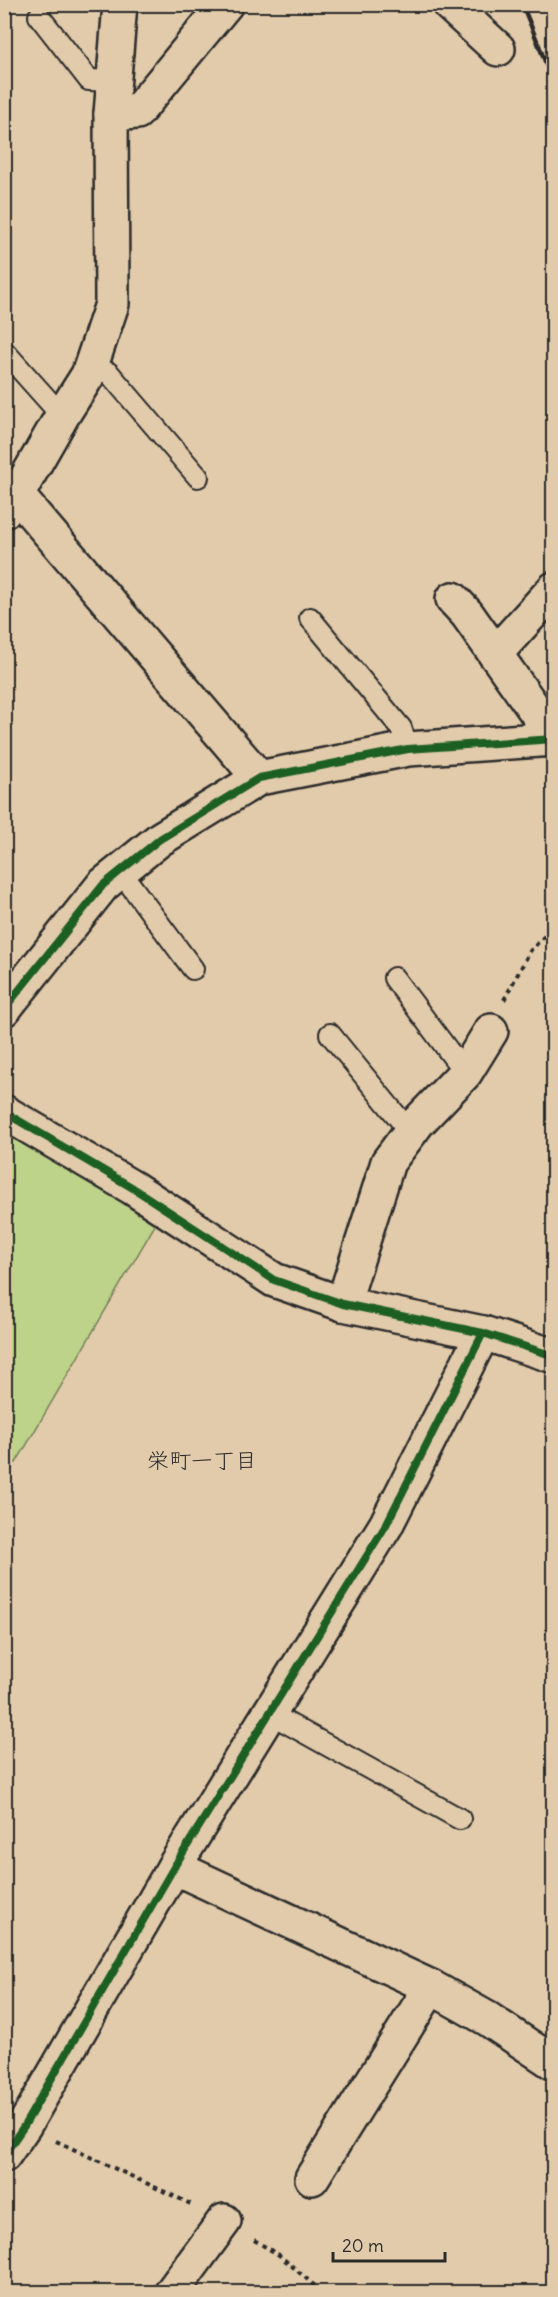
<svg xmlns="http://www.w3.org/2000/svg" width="558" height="2297" font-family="Delius,'Klee One',sans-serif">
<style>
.green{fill:#bdd389;stroke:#747f5a;stroke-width:1.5}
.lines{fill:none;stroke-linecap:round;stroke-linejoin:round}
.service-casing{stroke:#2b2b2b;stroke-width:24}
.minor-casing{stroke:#2b2b2b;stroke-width:38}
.path{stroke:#2b2b2b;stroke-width:4;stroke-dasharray:4.5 4.5;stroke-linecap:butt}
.service{stroke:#e2cbab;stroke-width:20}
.minor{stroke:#e2cbab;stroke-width:33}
.rail{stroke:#2b2b2b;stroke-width:4.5}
.cycleway-casing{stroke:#e2cbab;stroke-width:11}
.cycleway{stroke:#1b5e20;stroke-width:8}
.labels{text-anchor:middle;stroke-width:6;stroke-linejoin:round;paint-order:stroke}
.neighbourhood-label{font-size:22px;fill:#2b2b2b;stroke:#e2cbab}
</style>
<rect width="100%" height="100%" fill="#e2cbab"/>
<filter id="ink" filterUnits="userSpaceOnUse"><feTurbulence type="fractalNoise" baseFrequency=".0167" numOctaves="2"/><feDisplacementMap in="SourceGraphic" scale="12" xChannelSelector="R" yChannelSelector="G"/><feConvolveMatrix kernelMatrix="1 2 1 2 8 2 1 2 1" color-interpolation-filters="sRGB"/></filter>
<g filter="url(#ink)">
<!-- green -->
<path class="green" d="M 4,1133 L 158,1220 L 16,1463 L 4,1455 Z"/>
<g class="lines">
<!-- service casing -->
<g class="service-casing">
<g id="service">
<path d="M 39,16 L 89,80 L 113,81"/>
<path d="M 4,351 L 62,416"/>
<path d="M 91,367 L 109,373 L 198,477"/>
<path d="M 310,618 L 401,728 L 408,749"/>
<path d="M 120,871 L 193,969"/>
<path d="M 394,978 L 465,1073"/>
<path d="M 330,1034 L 410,1132"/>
<path d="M 269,1713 L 460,1819"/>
</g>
</g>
<!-- minor casing -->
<g class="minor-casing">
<g id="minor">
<path d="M 449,4 L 498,49"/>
<path d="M 111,114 L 137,112 L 226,4"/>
<path d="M 17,495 L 259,778"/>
<path d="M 4,511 L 17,495 L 62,416 L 88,375 L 112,304 L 111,114 L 120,4"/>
<path d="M 453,599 L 467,614 L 554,737"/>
<path d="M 495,654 L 554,589"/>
<path d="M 4,1009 L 103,885 L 160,839 L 259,778 L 408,749 L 554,739"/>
<path d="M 4,1112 L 133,1188 L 274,1280 L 343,1304 L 483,1333 L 554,1356"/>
<path d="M 343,1304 L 388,1162 L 418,1122 L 465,1073 L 491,1031"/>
<path d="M 174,1867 L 431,1987 L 312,2178"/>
<path d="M 431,1987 L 488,2019 L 554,2063"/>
<path d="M 4,2155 L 24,2126 L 174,1867 L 386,1525 L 483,1333"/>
<path d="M 172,2292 L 224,2221"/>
</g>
</g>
<!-- path -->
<g class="path">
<path d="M 504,1000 L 530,951 L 554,926"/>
<path d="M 56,2141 L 193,2205"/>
<path d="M 254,2240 L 279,2255 L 322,2292"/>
</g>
<!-- service -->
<use href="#service" class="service"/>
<!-- minor -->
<use href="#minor" class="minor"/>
<!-- rail -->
<g class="rail">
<path d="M 522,4 L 538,43 L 554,85"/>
<path d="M 553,4 L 554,7"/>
</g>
<!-- cycleway casing -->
<g class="cycleway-casing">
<g id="cycleway">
<path d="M 4,1009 L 103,885 L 160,839 L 259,778 L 408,749 L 554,739"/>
<path d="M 4,1112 L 133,1188 L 274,1280 L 343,1304 L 483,1333 L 554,1356"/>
<path d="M 4,2155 L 24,2126 L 174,1867 L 386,1525 L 483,1333"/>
</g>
</g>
<!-- cycleway -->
<use href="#cycleway" class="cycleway"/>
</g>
</g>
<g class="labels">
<!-- neighbourhood labels -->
<g class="neighbourhood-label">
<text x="202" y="1468">栄町一丁目</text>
</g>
</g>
<!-- margin -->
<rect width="558" height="2297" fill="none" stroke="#e2cbab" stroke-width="24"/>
<rect x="12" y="12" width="534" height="2273" fill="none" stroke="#2b2b2b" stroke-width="2" filter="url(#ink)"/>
<!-- scale -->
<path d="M333 2252v9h112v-9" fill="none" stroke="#2b2b2b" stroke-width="3"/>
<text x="342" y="2252" font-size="18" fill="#2b2b2b" stroke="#e2cbab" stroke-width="4.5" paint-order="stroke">20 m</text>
</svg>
